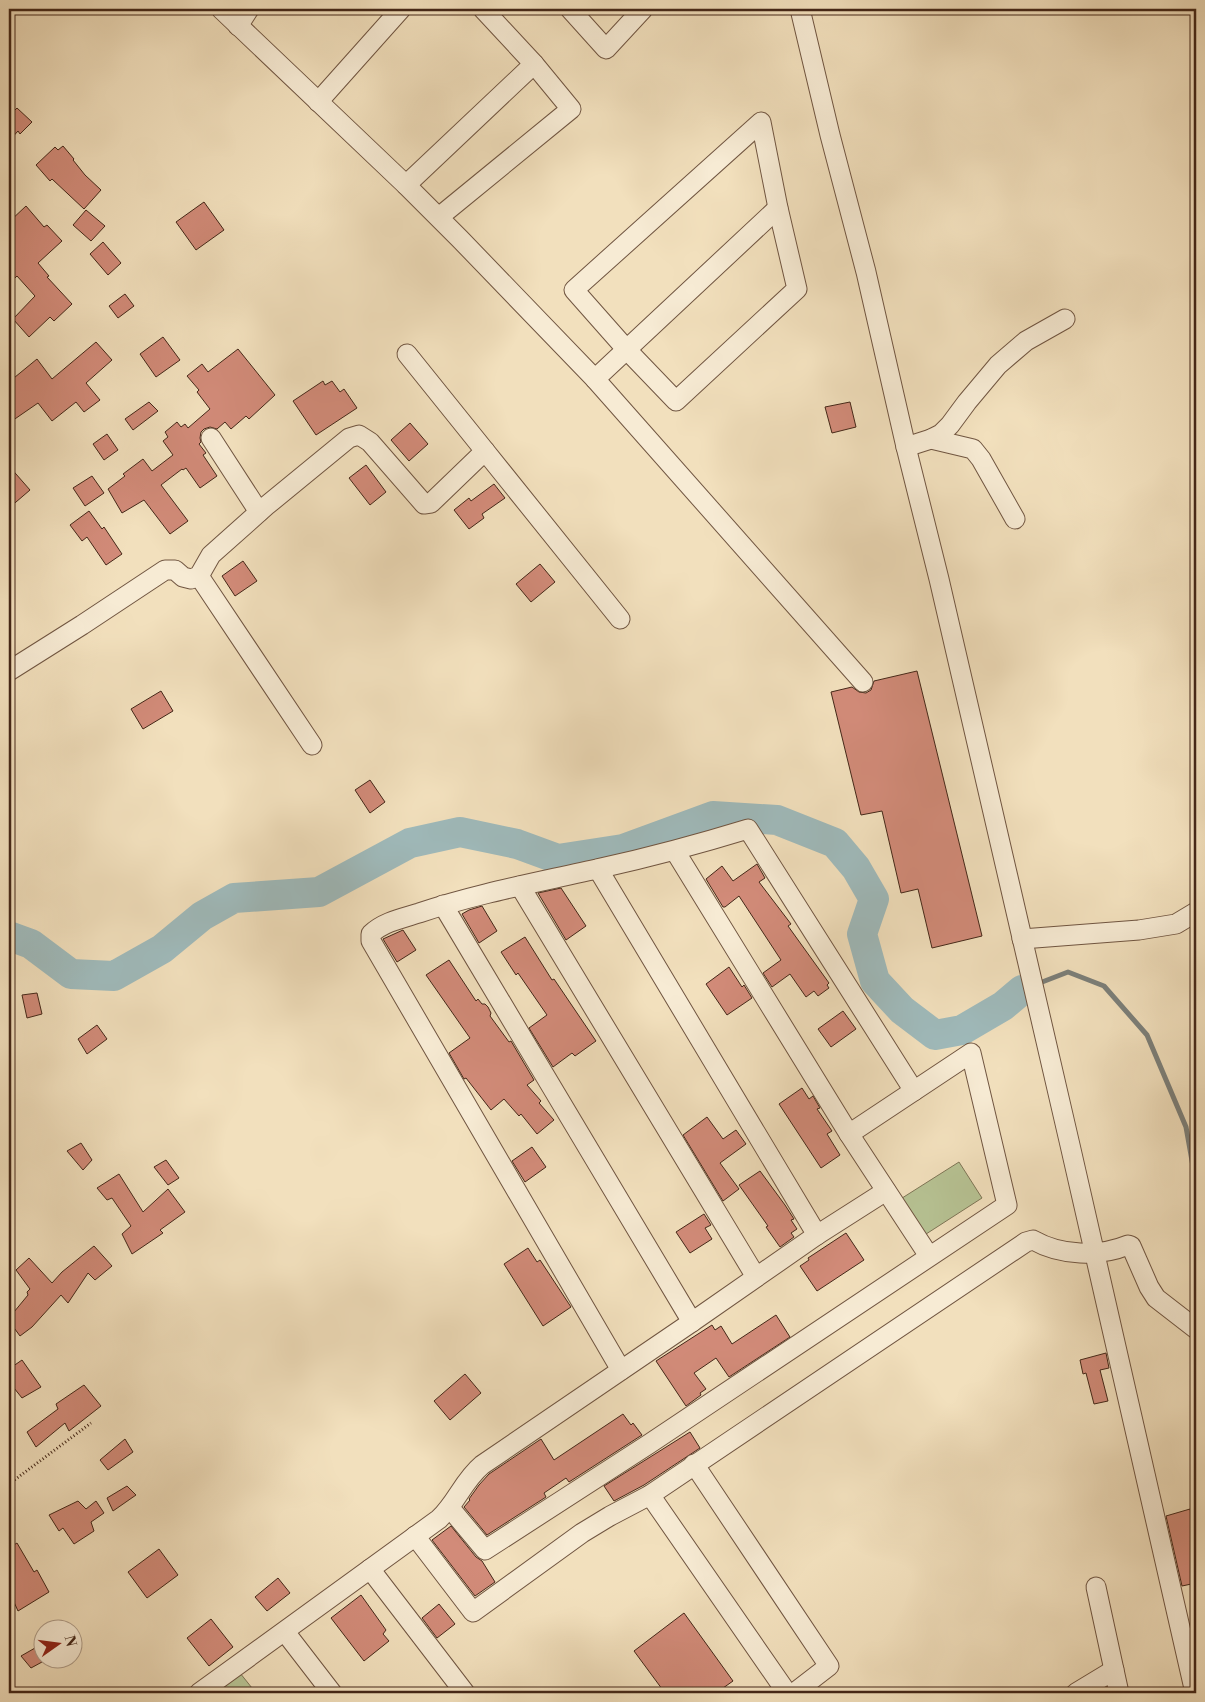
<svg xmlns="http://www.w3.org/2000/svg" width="1205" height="1702" font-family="'Libre Bodoni',serif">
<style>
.green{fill:#b7c394;stroke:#7e7556}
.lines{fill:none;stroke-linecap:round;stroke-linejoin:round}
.stream{stroke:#7b7f7a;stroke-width:5}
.river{stroke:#9fbabb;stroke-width:30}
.building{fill:#d28b79;stroke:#442718}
.minor-casing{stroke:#705541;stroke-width:21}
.path{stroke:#442718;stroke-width:3;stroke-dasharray:1 2.5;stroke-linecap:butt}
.minor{stroke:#f7ebd4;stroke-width:19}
</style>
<rect width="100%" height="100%" fill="#f2e0bd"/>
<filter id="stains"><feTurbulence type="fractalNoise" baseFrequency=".004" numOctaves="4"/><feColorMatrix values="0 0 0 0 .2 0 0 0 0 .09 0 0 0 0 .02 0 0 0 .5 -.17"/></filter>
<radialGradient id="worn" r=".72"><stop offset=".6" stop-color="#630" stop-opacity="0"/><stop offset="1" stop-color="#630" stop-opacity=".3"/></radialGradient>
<!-- green -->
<g class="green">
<path d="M 959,1162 L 982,1198 L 923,1236 L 899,1200 Z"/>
<path d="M 240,1673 L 256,1693 L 216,1693 Z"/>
</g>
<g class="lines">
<!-- stream -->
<path class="stream" d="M 1037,984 L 1068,972 L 1104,986 L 1147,1035 L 1186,1127 L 1196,1183"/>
<!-- river -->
<path class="river" d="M 9,936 L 31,944 L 71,974 L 114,976 L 162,949 L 202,916 L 234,898 L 319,892 L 410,843 L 460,832 L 517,844 L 558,859 L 623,849 L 713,816 L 777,820 L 835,843 L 856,868 L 874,899 L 862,934 L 875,981 L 902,1010 L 935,1035 L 962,1030 L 1003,1006 L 1022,990"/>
</g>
<!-- building -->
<g class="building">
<path d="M 17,108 L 32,122 L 20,134 L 18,131 L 9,141 L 9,116 Z"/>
<path d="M 63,146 L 74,159 L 73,160 L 85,175 L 101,190 L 84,209 L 52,179 L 50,181 L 36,165 L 55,147 L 58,150 Z"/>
<path d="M 204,202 L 224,230 L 196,250 L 176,222 Z"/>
<path d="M 26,206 L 44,227 L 47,225 L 62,241 L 38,263 L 49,276 L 47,277 L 72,304 L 54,321 L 50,317 L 29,337 L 13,319 L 35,296 L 17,276 L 9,284 L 9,222 Z"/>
<path d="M 86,210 L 105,226 L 91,241 L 73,225 Z"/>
<path d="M 103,242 L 121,263 L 108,275 L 90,254 Z"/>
<path d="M 125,294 L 134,306 L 118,318 L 109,306 Z"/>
<path d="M 163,337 L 180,360 L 156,377 L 140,354 Z"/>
<path d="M 96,342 L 112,360 L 86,383 L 100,400 L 84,412 L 76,402 L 52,421 L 38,403 L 9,423 L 9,382 L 37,359 L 52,379 Z"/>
<path d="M 238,349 L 275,395 L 249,419 L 246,416 L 231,429 L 225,422 L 217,429 L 210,427 L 204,429 L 201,432 L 200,438 L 201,442 L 199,444 L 206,453 L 203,455 L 217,476 L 200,488 L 186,468 L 183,470 L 182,469 L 161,485 L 188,521 L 170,534 L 144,500 L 122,513 L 108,489 L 125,476 L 123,474 L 143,459 L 152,471 L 173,455 L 163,441 L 168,437 L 165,432 L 177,422 L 181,427 L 185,424 L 188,428 L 210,409 L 197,392 L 199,390 L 187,376 L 202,364 L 208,372 Z"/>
<path d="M 323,381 L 325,385 L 332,381 L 340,392 L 344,389 L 357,408 L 316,435 L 293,401 Z"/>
<path d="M 149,402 L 158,411 L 133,430 L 125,419 Z"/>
<path d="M 850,402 L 856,427 L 832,433 L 825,407 Z"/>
<path d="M 410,423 L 428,444 L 409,461 L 391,440 Z"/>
<path d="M 107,434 L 118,450 L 104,460 L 93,444 Z"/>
<path d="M 366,465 L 386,492 L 370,505 L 349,478 Z"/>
<path d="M 9,466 L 30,490 L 9,508 Z"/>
<path d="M 92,476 L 104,493 L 85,506 L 73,488 Z"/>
<path d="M 494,484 L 505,498 L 482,514 L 484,518 L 469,529 L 454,510 L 469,498 L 471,501 Z"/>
<path d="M 89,511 L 102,529 L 104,527 L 122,554 L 106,565 L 87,537 L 82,541 L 70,525 Z"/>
<path d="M 243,561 L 257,581 L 235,596 L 222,576 Z"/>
<path d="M 540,564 L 555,582 L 531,602 L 516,584 Z"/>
<path d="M 917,671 L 982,936 L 932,948 L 918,889 L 901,893 L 882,811 L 861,815 L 831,692 L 852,687 L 859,692 L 866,693 L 871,690 L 874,681 Z"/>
<path d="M 161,691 L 173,711 L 143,729 L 131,709 Z"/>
<path d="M 370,780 L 385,802 L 370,813 L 355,790 Z"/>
<path d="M 757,864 L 765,878 L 759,882 L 791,924 L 788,926 L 829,983 L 827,985 L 829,988 L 818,996 L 814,991 L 806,997 L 790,974 L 772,987 L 763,973 L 781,960 L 739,896 L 725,907 L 723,907 L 706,879 L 722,866 L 733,881 Z"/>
<path d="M 561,888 L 586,926 L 566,940 L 538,893 Z"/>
<path d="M 482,906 L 497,931 L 479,943 L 462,914 L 469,910 Z"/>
<path d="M 403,930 L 416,950 L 397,962 L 383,939 Z"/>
<path d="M 525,937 L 552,980 L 554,979 L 596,1041 L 575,1056 L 572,1053 L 553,1067 L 529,1028 L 547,1015 L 518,973 L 516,975 L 501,952 Z"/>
<path d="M 449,960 L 476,1001 L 478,999 L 482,1004 L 485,1004 L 488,1007 L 491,1013 L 490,1016 L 509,1042 L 511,1041 L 534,1080 L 527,1085 L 541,1101 L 539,1103 L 554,1120 L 537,1134 L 521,1114 L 519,1116 L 504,1099 L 491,1110 L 466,1078 L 464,1079 L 449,1053 L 470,1038 L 426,975 Z"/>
<path d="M 729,967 L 742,987 L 744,985 L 752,998 L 727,1015 L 706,984 Z"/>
<path d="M 37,993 L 42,1014 L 27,1018 L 22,995 Z"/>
<path d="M 843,1011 L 856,1029 L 831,1047 L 818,1029 Z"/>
<path d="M 97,1025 L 107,1039 L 87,1054 L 78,1039 Z"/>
<path d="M 802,1088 L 809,1099 L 813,1096 L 820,1108 L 817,1109 L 832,1131 L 827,1134 L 840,1155 L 821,1168 L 779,1104 Z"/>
<path d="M 707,1117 L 723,1139 L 736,1130 L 746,1144 L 720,1163 L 739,1189 L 723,1201 L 683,1135 Z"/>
<path d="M 81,1143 L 92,1160 L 83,1170 L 67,1151 Z"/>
<path d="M 532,1147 L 546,1167 L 525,1182 L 512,1161 Z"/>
<path d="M 166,1160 L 179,1178 L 168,1185 L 154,1167 Z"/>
<path d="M 760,1171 L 785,1205 L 794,1219 L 791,1220 L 797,1229 L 791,1233 L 794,1237 L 780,1247 L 766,1227 L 768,1226 L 739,1185 Z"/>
<path d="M 119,1174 L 143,1212 L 168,1189 L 185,1212 L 160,1230 L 163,1233 L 132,1254 L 122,1234 L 131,1226 L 112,1198 L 107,1200 L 97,1188 Z"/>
<path d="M 704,1214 L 711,1225 L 705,1228 L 712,1239 L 690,1253 L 676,1232 Z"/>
<path d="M 846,1233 L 864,1260 L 817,1291 L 800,1266 L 809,1260 L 808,1258 Z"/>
<path d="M 94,1246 L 112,1266 L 95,1280 L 88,1273 L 68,1303 L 61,1295 L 32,1327 L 20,1336 L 9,1321 L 9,1318 L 28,1295 L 27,1292 L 30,1289 L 16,1270 L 29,1258 L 52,1283 L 62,1272 Z"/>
<path d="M 528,1248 L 537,1262 L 540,1260 L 571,1307 L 543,1326 L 504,1264 Z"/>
<path d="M 776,1315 L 790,1337 L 729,1377 L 716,1358 L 694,1373 L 706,1389 L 700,1393 L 701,1395 L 686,1406 L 656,1361 L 712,1325 L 715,1330 L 721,1326 L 732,1344 Z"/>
<path d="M 1106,1353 L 1109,1368 L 1100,1370 L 1108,1401 L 1094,1404 L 1086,1373 L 1083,1374 L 1080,1360 Z"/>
<path d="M 22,1360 L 41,1387 L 22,1398 L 14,1388 L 9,1375 L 9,1369 Z"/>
<path d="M 465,1374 L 481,1393 L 450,1420 L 434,1401 Z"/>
<path d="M 84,1385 L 101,1406 L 69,1431 L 65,1423 L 36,1447 L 27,1432 L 58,1409 L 56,1404 Z"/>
<path d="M 623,1414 L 631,1425 L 633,1423 L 642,1435 L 569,1482 L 566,1478 L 544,1493 L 546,1497 L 487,1535 L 464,1507 L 470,1500 L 469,1499 L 479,1485 L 489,1474 L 541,1439 L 554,1460 Z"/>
<path d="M 690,1432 L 700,1448 L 644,1485 L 614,1501 L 604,1486 Z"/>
<path d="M 125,1439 L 133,1452 L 108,1470 L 100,1460 Z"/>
<path d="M 127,1486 L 136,1495 L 113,1511 L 107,1498 Z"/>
<path d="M 78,1501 L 86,1509 L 96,1501 L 104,1513 L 91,1522 L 94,1531 L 74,1544 L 63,1528 L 59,1531 L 49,1515 Z"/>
<path d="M 1190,1509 L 1196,1532 L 1196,1583 L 1182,1586 L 1166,1516 Z"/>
<path d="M 451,1526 L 476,1557 L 482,1561 L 495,1582 L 475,1596 L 432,1540 Z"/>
<path d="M 17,1543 L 34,1572 L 37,1570 L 49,1592 L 18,1611 L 9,1591 L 9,1548 Z"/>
<path d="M 159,1549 L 178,1575 L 147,1598 L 128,1572 Z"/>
<path d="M 278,1578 L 290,1593 L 267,1611 L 255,1597 Z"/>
<path d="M 361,1595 L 386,1630 L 383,1634 L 389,1641 L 364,1661 L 331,1618 Z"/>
<path d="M 439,1604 L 455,1624 L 437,1638 L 422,1618 Z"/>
<path d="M 684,1613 L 733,1681 L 716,1693 L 665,1693 L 634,1651 Z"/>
<path d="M 211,1619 L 233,1647 L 209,1666 L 187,1638 Z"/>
<path d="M 42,1644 L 42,1662 L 31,1668 L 21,1656 Z"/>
</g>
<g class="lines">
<!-- minor casing -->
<g class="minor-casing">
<g id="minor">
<path d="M 221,9 L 406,185 L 460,239 L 595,379 L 863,682"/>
<path d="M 570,9 L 606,49 L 643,9"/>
<path d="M 800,9 L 830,135 L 866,272 L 906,447 L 939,579 L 1070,1145 L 1195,1693"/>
<path d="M 238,26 L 249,9"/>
<path d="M 318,102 L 401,9"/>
<path d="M 761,122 L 778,208 L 797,289 L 676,401 L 627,350 L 574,290 Z"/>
<path d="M 406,185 L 534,64"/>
<path d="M 439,217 L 571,109 L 534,64 L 483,9"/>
<path d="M 407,354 L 485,451"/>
<path d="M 595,379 L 778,208"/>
<path d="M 211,438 L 259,512"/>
<path d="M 931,439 L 973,449 L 981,459 L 1015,519"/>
<path d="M 906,447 L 931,439 L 941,434 L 950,425 L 967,402 L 998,365 L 1026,341 L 1065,319"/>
<path d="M 199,576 L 312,745"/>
<path d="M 9,671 L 82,625 L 165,570 L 175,570 L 183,577 L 191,579 L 199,576 L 211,555 L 266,506 L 349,438 L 359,435 L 370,442 L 424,504 L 431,503 L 485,451 L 620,619"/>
<path d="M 675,851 L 849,1134 L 929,1256"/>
<path d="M 598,869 L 817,1235"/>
<path d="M 520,886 L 756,1277"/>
<path d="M 443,905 L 692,1322"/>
<path d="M 1022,939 L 1139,930 L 1176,924 L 1196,912"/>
<path d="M 621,1370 L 371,941 L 371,934 C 383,922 403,918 419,913 C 478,893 540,882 601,868 C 651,857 699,844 748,829 L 914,1091"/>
<path d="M 694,1464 L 829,1666 L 794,1693"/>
<path d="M 650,1495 L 787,1693"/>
<path d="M 450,1508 L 485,1550 L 649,1444 L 1007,1205 L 971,1053 L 849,1134"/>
<path d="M 415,1536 L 473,1612 L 582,1533 L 610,1516 L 650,1495 L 1026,1242 L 1033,1240 C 1061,1256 1099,1257 1128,1245 L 1131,1246 L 1149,1287 L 1156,1298 L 1196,1329"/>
<path d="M 370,1569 L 465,1693"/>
<path d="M 1096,1587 L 1114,1670"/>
<path d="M 285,1632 L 332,1693"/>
<path d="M 199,1693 L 439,1519 C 457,1502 463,1481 482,1465 L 692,1322 L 817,1235 L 886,1191"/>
<path d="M 1076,1693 L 1114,1670 L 1119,1693"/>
</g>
</g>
<!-- path -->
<path class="path" d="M 9,1484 L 91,1423"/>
<!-- minor -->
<use href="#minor" class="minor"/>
</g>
<!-- margin -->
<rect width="1205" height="1702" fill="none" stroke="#f2e0bd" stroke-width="30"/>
<rect x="10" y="10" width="1185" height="1682" fill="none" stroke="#442718" stroke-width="2.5"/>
<rect x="15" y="15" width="1175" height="1672" fill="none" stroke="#442718"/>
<!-- north arrow -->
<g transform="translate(58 1644) rotate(76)"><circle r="24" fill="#f7ebd4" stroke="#af9d89"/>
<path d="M0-4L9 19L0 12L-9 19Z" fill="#8f2418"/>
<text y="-8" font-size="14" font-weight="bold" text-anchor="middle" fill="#442718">N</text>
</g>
<rect width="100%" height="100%" filter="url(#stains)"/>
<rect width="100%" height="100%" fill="url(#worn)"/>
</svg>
